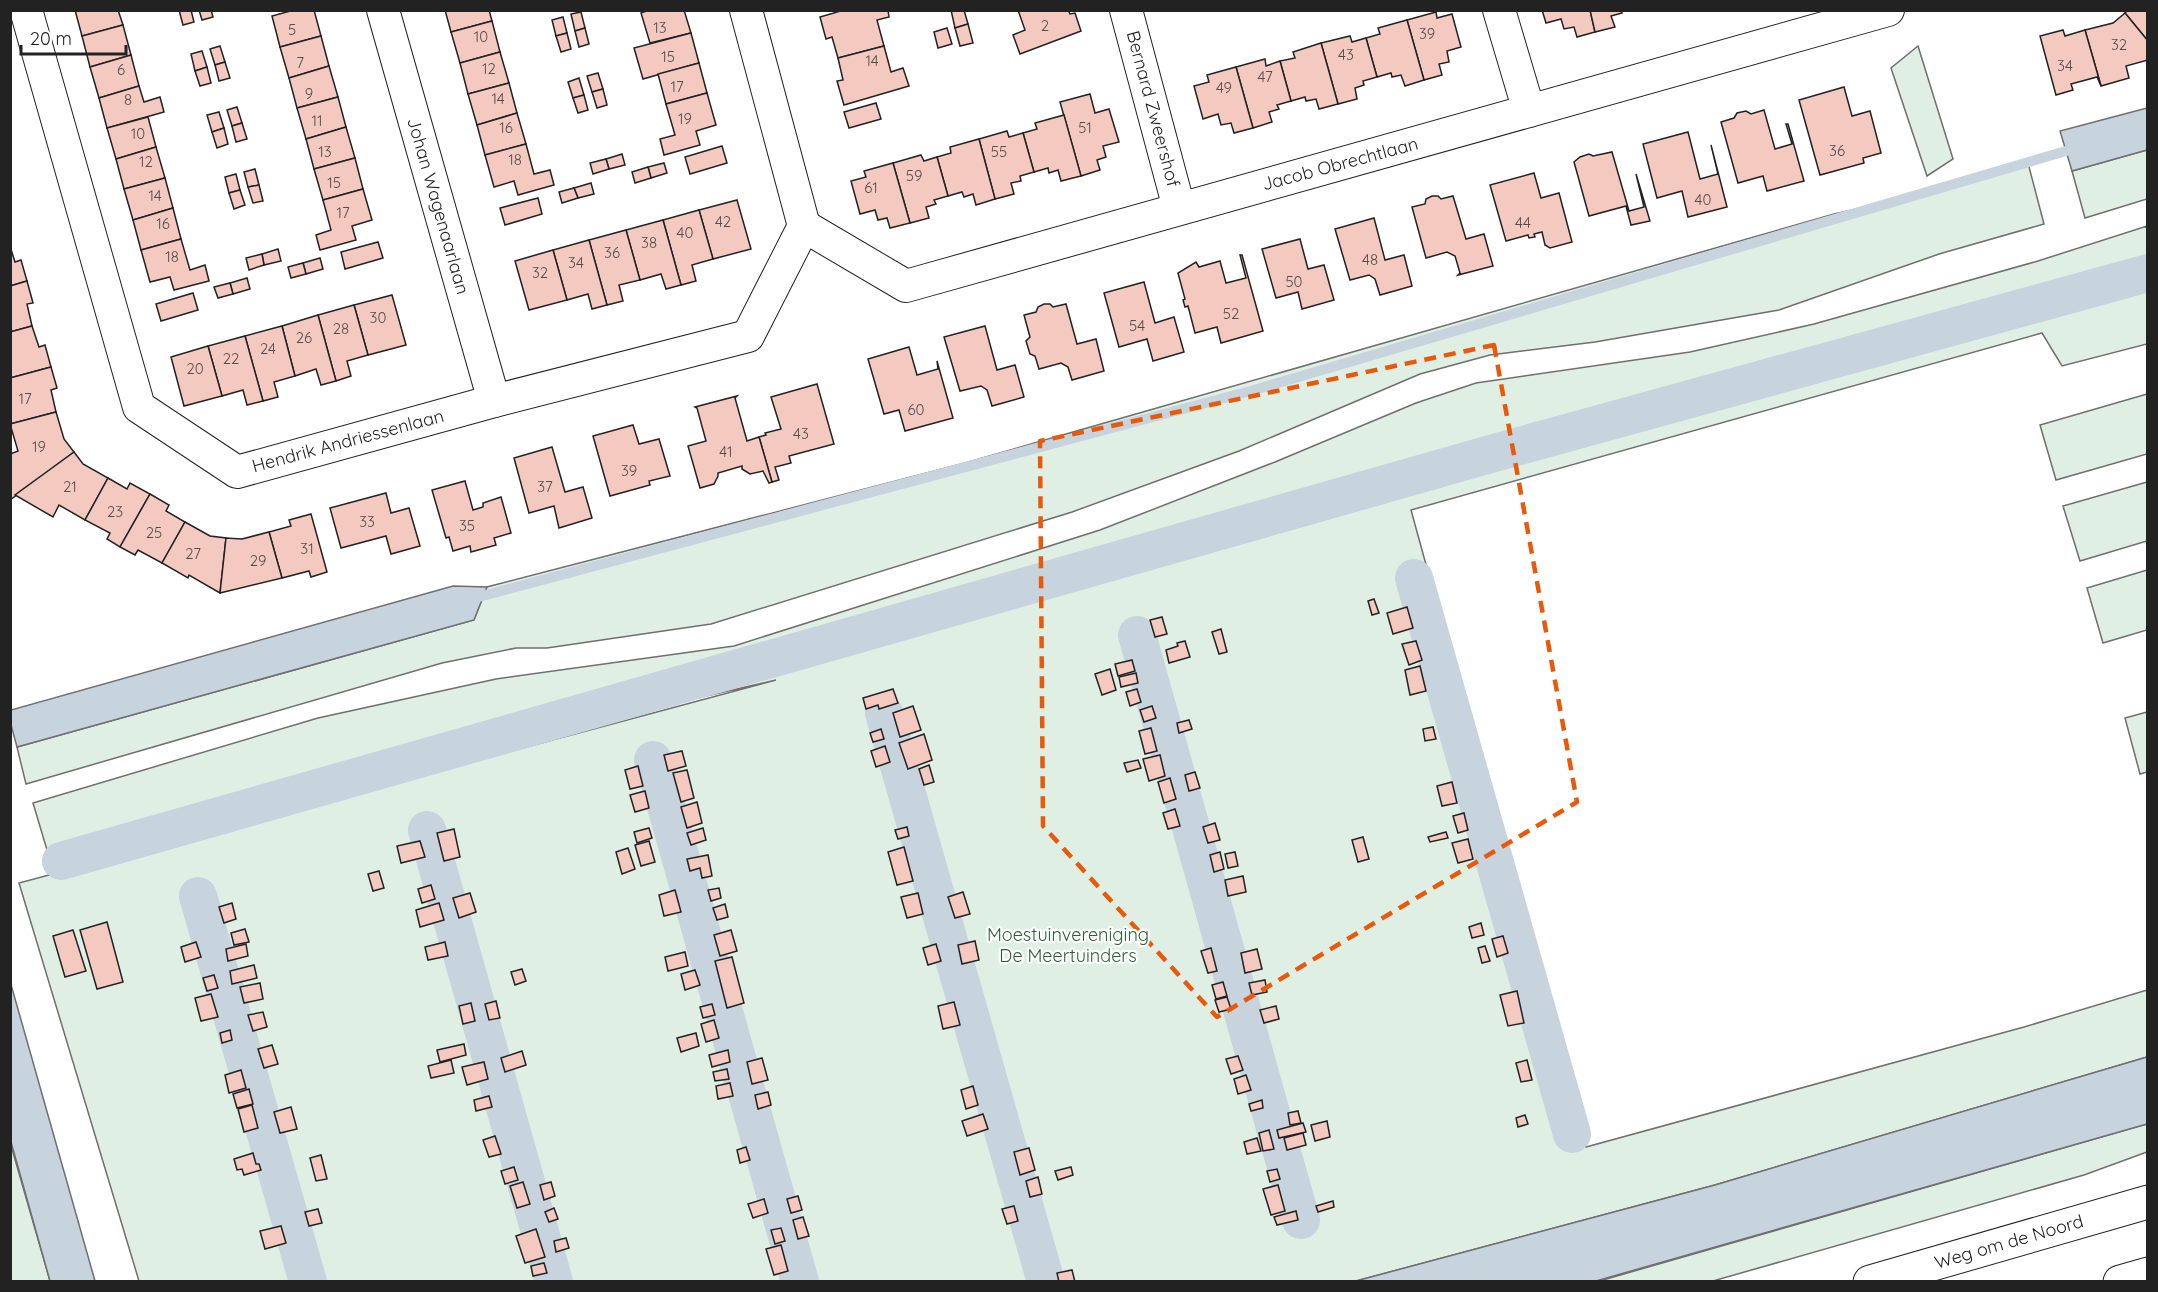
<svg xmlns="http://www.w3.org/2000/svg" width="2158" height="1292" font-family="Quicksand,sans-serif">
<style>
.green{fill:#e0efe3;stroke:#6f6f6f;stroke-width:1.5}
.water{fill:#c7d3dd;stroke:#6f6f6f;stroke-width:1.5}
.lines{fill:none;stroke-linecap:round;stroke-linejoin:round}
.stream{stroke:#c7d3dd;stroke-width:10}
.canal{stroke:#c7d3dd;stroke-width:38}
.building{fill:#f3c9c0;stroke:#222;stroke-width:1.5}
.minor-casing{stroke:#222;stroke-width:34}
.trunk-casing{stroke:#222;stroke-width:35}
.minor{stroke:#fff;stroke-width:32}
.trunk{stroke:#fff;stroke-width:33}
.marked{fill:none;stroke:#e8590c;stroke-width:4.5;stroke-dasharray:12 8;stroke-linejoin:round}
.labels{text-anchor:middle;stroke-width:4.5;stroke-linejoin:round;paint-order:stroke}
.number-label{font-size:15px;fill:#564c4a}
.street-label{font-size:18px;fill:#222;stroke:#fff}
.park-label{font-size:18px;fill:#2f5e38;stroke:#fff}
</style>
<rect width="100%" height="100%" fill="#fff"/>
<!-- green -->
<g class="green">
<path d="M 1918,46 L 1953,159 L 1927,176 L 1891,68 Z"/>
<path d="M 2147,150 L 2147,199 L 2085,218 L 2072,171 Z"/>
<path d="M 2028,163 L 2044,224 L 1939,254 L 1779,310 L 1595,342 L 1490,355 L 1420,374 L 1239,451 L 1072,512 L 711,624 L 547,648 L 516,648 L 442,663 L 26,784 L 17,747 L 474,620 L 487,587 L 965,463 L 1834,214 L 1957,187 Z"/>
<path d="M 2147,226 L 2147,344 L 2062,366 L 2042,333 L 1411,510 L 1586,1147 L 2024,1027 L 2147,990 L 2147,1057 L 1715,1185 L 1356,1281 L 139,1281 L 19,883 L 776,680 L 76,841 L 72,860 L 53,870 L 33,803 L 318,718 L 496,679 L 734,646 L 1100,530 L 1275,462 L 1416,403 L 1476,383 L 1690,352 L 1814,324 L 2038,261 Z"/>
<path d="M 2147,394 L 2147,454 L 2056,480 L 2040,425 Z"/>
<path d="M 2147,482 L 2147,541 L 2080,561 L 2063,506 Z"/>
<path d="M 2147,570 L 2147,630 L 2103,643 L 2087,588 Z"/>
<path d="M 2147,712 L 2147,772 L 2140,774 L 2125,718 Z"/>
<path d="M 2147,1124 L 2147,1152 L 2084,1175 L 1713,1281 L 1596,1282 Z"/>
<path d="M 10,1142 L 50,1281 L 11,1281 Z"/>
</g>
<!-- water -->
<g class="water">
<path d="M 2147,108 L 2147,150 L 2072,171 L 2060,131 Z"/>
<path d="M 453,586 L 487,587 L 474,620 L 17,747 L 11,725 L 11,710 Z"/>
<path d="M 10,981 L 95,1281 L 50,1281 L 11,1142 Z"/>
<path d="M 2147,1057 L 2147,1124 L 1596,1281 L 1356,1281 L 1715,1185 Z"/>
</g>
<g class="lines">
<!-- stream -->
<path class="stream" d="M 471,599 L 1254,390 L 2066,151"/>
<!-- canal -->
<g class="canal">
<path d="M 1414,578 L 1572,1134"/>
<path d="M 1137,635 L 1301,1220"/>
<path d="M 884,713 L 1046,1282"/>
<path d="M 653,760 L 800,1282"/>
<path d="M 427,830 L 554,1282"/>
<path d="M 61,861 L 1494,453 L 2148,273"/>
<path d="M 198,896 L 308,1282"/>
</g>
</g>
<!-- building -->
<g class="building">
<path d="M 75,10 L 118,10 L 123,25 L 82,36 Z"/>
<path d="M 179,10 L 191,10 L 194,22 L 183,25 Z"/>
<path d="M 199,10 L 211,10 L 213,17 L 202,20 Z"/>
<path d="M 294,10 L 314,10 L 321,36 L 280,47 L 272,16 Z"/>
<path d="M 445,10 L 489,10 L 492,21 L 451,32 Z"/>
<path d="M 649,10 L 684,10 L 691,33 L 650,43 L 641,13 Z"/>
<path d="M 844,10 L 888,10 L 889,17 L 877,20 L 884,46 L 838,58 L 832,37 L 826,39 L 820,17 Z"/>
<path d="M 951,10 L 964,10 L 968,24 L 955,28 Z"/>
<path d="M 1018,10 L 1068,10 L 1070,14 L 1075,13 L 1081,31 L 1020,54 L 1013,35 L 1025,30 Z"/>
<path d="M 1542,10 L 1590,10 L 1595,32 L 1577,37 L 1574,27 L 1564,29 L 1561,19 L 1546,23 Z"/>
<path d="M 1590,10 L 1621,10 L 1622,13 L 1611,16 L 1615,27 L 1595,32 Z"/>
<path d="M 2128,10 L 2148,10 L 2148,41 L 2125,13 Z"/>
<path d="M 581,12 L 585,28 L 575,31 L 571,14 Z"/>
<path d="M 1436,12 L 1437,18 L 1452,14 L 1461,47 L 1447,51 L 1449,62 L 1439,64 L 1442,75 L 1424,80 L 1407,20 Z"/>
<path d="M 2125,13 L 2148,41 L 2148,60 L 2126,66 L 2129,78 L 2101,86 L 2085,30 L 2113,23 Z"/>
<path d="M 563,17 L 567,33 L 556,36 L 552,20 Z"/>
<path d="M 1407,20 L 1424,80 L 1405,86 L 1401,75 L 1392,77 L 1391,73 L 1377,77 L 1366,38 L 1380,34 L 1378,28 Z"/>
<path d="M 492,21 L 500,52 L 460,63 L 451,32 Z"/>
<path d="M 968,24 L 973,43 L 960,46 L 955,28 Z"/>
<path d="M 123,25 L 131,55 L 90,67 L 82,36 Z"/>
<path d="M 585,28 L 589,44 L 579,47 L 575,31 Z"/>
<path d="M 947,28 L 952,44 L 938,48 L 934,32 Z"/>
<path d="M 2063,30 L 2065,36 L 2085,30 L 2101,86 L 2097,77 L 2071,84 L 2073,90 L 2056,95 L 2040,36 Z"/>
<path d="M 567,33 L 571,49 L 561,52 L 556,36 Z"/>
<path d="M 691,33 L 699,63 L 643,79 L 634,48 Z"/>
<path d="M 321,36 L 329,66 L 289,78 L 280,47 Z"/>
<path d="M 1350,36 L 1352,42 L 1366,38 L 1377,77 L 1363,81 L 1364,85 L 1355,88 L 1357,99 L 1338,104 L 1321,43 Z"/>
<path d="M 1321,43 L 1338,104 L 1319,109 L 1316,99 L 1306,101 L 1305,97 L 1291,101 L 1280,61 L 1295,58 L 1293,52 Z"/>
<path d="M 220,46 L 225,62 L 215,65 L 210,49 Z"/>
<path d="M 884,46 L 891,72 L 903,68 L 909,86 L 844,105 L 837,81 L 843,80 L 838,58 Z"/>
<path d="M 202,51 L 207,67 L 195,71 L 191,54 Z"/>
<path d="M 500,52 L 509,83 L 468,94 L 460,63 Z"/>
<path d="M 131,55 L 139,86 L 99,98 L 90,67 Z"/>
<path d="M 1265,59 L 1266,66 L 1280,61 L 1291,101 L 1277,105 L 1279,109 L 1269,112 L 1272,122 L 1253,128 L 1236,67 Z"/>
<path d="M 225,62 L 230,78 L 219,81 L 215,65 Z"/>
<path d="M 699,63 L 707,93 L 666,104 L 658,74 Z"/>
<path d="M 329,66 L 338,97 L 297,108 L 289,78 Z"/>
<path d="M 207,67 L 211,83 L 200,86 L 195,71 Z"/>
<path d="M 1236,67 L 1253,128 L 1234,133 L 1231,123 L 1221,125 L 1218,114 L 1203,119 L 1194,86 L 1209,82 L 1207,75 Z"/>
<path d="M 598,73 L 603,89 L 592,92 L 587,76 Z"/>
<path d="M 579,78 L 584,95 L 573,98 L 568,82 Z"/>
<path d="M 509,83 L 517,113 L 477,125 L 468,94 Z"/>
<path d="M 139,86 L 144,102 L 160,97 L 164,112 L 107,128 L 99,98 Z"/>
<path d="M 1844,87 L 1852,116 L 1870,111 L 1881,153 L 1863,158 L 1864,163 L 1820,175 L 1799,100 Z"/>
<path d="M 603,89 L 607,105 L 597,108 L 592,92 Z"/>
<path d="M 707,93 L 716,125 L 696,131 L 700,145 L 664,155 L 660,139 L 675,135 L 666,104 Z"/>
<path d="M 1090,94 L 1095,113 L 1109,109 L 1119,142 L 1103,146 L 1106,157 L 1097,160 L 1100,170 L 1081,176 L 1060,102 Z"/>
<path d="M 584,95 L 588,110 L 578,113 L 573,98 Z"/>
<path d="M 338,97 L 346,127 L 306,139 L 297,108 Z"/>
<path d="M 876,103 L 881,119 L 849,128 L 844,112 Z"/>
<path d="M 237,107 L 242,123 L 232,126 L 227,110 Z"/>
<path d="M 1764,110 L 1775,149 L 1792,144 L 1786,124 L 1788,124 L 1804,181 L 1767,191 L 1763,176 L 1738,183 L 1721,122 L 1734,118 L 1737,113 L 1746,111 L 1751,114 Z"/>
<path d="M 219,112 L 224,128 L 212,132 L 207,115 Z"/>
<path d="M 517,113 L 526,144 L 485,155 L 477,125 Z"/>
<path d="M 1064,115 L 1081,176 L 1061,181 L 1058,170 L 1049,173 L 1048,168 L 1034,172 L 1023,133 L 1037,129 L 1035,123 Z"/>
<path d="M 148,117 L 156,147 L 116,159 L 107,128 Z"/>
<path d="M 242,123 L 247,139 L 236,142 L 232,126 Z"/>
<path d="M 346,127 L 355,158 L 314,169 L 306,139 Z"/>
<path d="M 224,128 L 228,144 L 217,148 L 212,132 Z"/>
<path d="M 1007,131 L 1009,137 L 1023,133 L 1034,172 L 1020,176 L 1021,181 L 1011,183 L 1014,194 L 995,199 L 979,139 Z"/>
<path d="M 1688,132 L 1700,179 L 1718,174 L 1711,145 L 1727,207 L 1688,217 L 1682,191 L 1657,198 L 1643,144 Z"/>
<path d="M 979,139 L 995,199 L 976,205 L 973,194 L 964,197 L 962,192 L 948,196 L 937,157 L 951,153 L 950,147 Z"/>
<path d="M 526,144 L 534,174 L 550,170 L 554,185 L 518,195 L 514,181 L 494,187 L 485,155 Z"/>
<path d="M 722,146 L 727,163 L 690,174 L 685,157 Z"/>
<path d="M 156,147 L 165,178 L 124,189 L 116,159 Z"/>
<path d="M 1612,152 L 1629,211 L 1644,207 L 1636,174 L 1650,221 L 1631,225 L 1626,206 L 1589,216 L 1574,162 L 1580,157 L 1589,154 L 1593,156 Z"/>
<path d="M 622,154 L 625,165 L 609,169 L 606,159 Z"/>
<path d="M 921,155 L 924,161 L 937,157 L 948,196 L 934,200 L 936,204 L 926,207 L 929,218 L 910,223 L 893,163 Z"/>
<path d="M 355,158 L 363,189 L 323,200 L 314,169 Z"/>
<path d="M 606,159 L 609,169 L 593,174 L 590,163 Z"/>
<path d="M 664,163 L 667,173 L 651,178 L 648,167 Z"/>
<path d="M 893,163 L 910,223 L 890,228 L 887,218 L 878,220 L 875,210 L 860,214 L 851,181 L 866,177 L 864,171 Z"/>
<path d="M 648,167 L 651,178 L 635,183 L 632,172 Z"/>
<path d="M 255,169 L 259,185 L 248,187 L 244,172 Z"/>
<path d="M 1534,173 L 1541,198 L 1559,193 L 1572,242 L 1550,248 L 1545,245 L 1542,232 L 1534,234 L 1535,237 L 1529,238 L 1528,235 L 1506,241 L 1490,185 Z"/>
<path d="M 236,174 L 240,190 L 229,193 L 225,177 Z"/>
<path d="M 165,178 L 173,208 L 133,220 L 124,189 Z"/>
<path d="M 591,183 L 594,194 L 578,198 L 574,188 Z"/>
<path d="M 259,185 L 263,201 L 253,203 L 248,187 Z"/>
<path d="M 574,188 L 578,198 L 562,203 L 559,192 Z"/>
<path d="M 363,189 L 372,220 L 352,226 L 356,240 L 320,250 L 316,235 L 331,230 L 323,200 Z"/>
<path d="M 240,190 L 245,205 L 234,209 L 229,193 Z"/>
<path d="M 1432,196 L 1438,196 L 1441,199 L 1453,196 L 1466,239 L 1484,234 L 1493,266 L 1458,275 L 1460,273 L 1455,256 L 1447,252 L 1426,258 L 1412,207 L 1425,204 L 1426,199 Z"/>
<path d="M 538,198 L 542,214 L 505,225 L 500,208 Z"/>
<path d="M 737,200 L 751,249 L 713,259 L 699,210 Z"/>
<path d="M 173,208 L 181,239 L 141,250 L 133,220 Z"/>
<path d="M 699,210 L 713,259 L 692,265 L 696,281 L 681,285 L 663,220 Z"/>
<path d="M 1374,218 L 1385,260 L 1404,255 L 1412,286 L 1380,295 L 1375,279 L 1369,275 L 1350,280 L 1335,229 Z"/>
<path d="M 663,220 L 681,285 L 666,289 L 661,274 L 640,280 L 626,230 Z"/>
<path d="M 626,230 L 640,280 L 619,285 L 623,301 L 607,305 L 589,240 Z"/>
<path d="M 181,239 L 190,270 L 205,265 L 209,281 L 174,290 L 170,277 L 150,282 L 141,250 Z"/>
<path d="M 1300,239 L 1308,269 L 1324,265 L 1334,300 L 1302,309 L 1298,292 L 1276,298 L 1262,249 Z"/>
<path d="M 589,240 L 607,305 L 592,309 L 588,294 L 567,300 L 553,250 Z"/>
<path d="M 378,242 L 383,258 L 345,269 L 341,252 Z"/>
<path d="M 10,246 L 15,262 L 21,260 L 27,281 L 10,286 Z"/>
<path d="M 278,249 L 281,261 L 264,265 L 262,254 Z"/>
<path d="M 553,250 L 567,300 L 529,310 L 515,261 Z"/>
<path d="M 262,254 L 264,265 L 249,270 L 246,258 Z"/>
<path d="M 1240,255 L 1242,255 L 1263,331 L 1221,343 L 1217,327 L 1195,333 L 1188,306 L 1185,307 L 1183,300 L 1185,299 L 1178,273 L 1196,262 L 1199,267 L 1220,261 L 1226,283 L 1246,278 Z"/>
<path d="M 320,258 L 323,269 L 306,274 L 303,263 Z"/>
<path d="M 303,263 L 306,274 L 291,278 L 288,267 Z"/>
<path d="M 247,278 L 250,289 L 233,294 L 230,283 Z"/>
<path d="M 27,281 L 33,303 L 27,304 L 32,326 L 10,332 L 10,286 Z"/>
<path d="M 1144,282 L 1155,323 L 1174,317 L 1184,352 L 1153,361 L 1147,339 L 1119,347 L 1104,293 Z"/>
<path d="M 230,283 L 233,294 L 218,298 L 214,287 Z"/>
<path d="M 193,293 L 198,310 L 161,321 L 156,304 Z"/>
<path d="M 392,295 L 406,345 L 368,355 L 354,305 Z"/>
<path d="M 1044,304 L 1050,304 L 1053,307 L 1066,304 L 1077,344 L 1096,339 L 1104,371 L 1072,380 L 1068,367 L 1061,363 L 1039,369 L 1035,356 L 1030,354 L 1026,341 L 1030,337 L 1024,315 L 1036,312 L 1038,307 Z"/>
<path d="M 354,305 L 368,355 L 347,361 L 351,376 L 336,381 L 318,315 Z"/>
<path d="M 318,315 L 336,381 L 321,385 L 316,369 L 295,376 L 282,326 Z"/>
<path d="M 32,326 L 39,347 L 45,345 L 51,367 L 10,378 L 10,332 Z"/>
<path d="M 282,326 L 295,376 L 274,382 L 278,397 L 263,401 L 245,336 Z"/>
<path d="M 985,326 L 997,370 L 1015,365 L 1024,397 L 992,406 L 987,390 L 981,386 L 960,391 L 944,337 Z"/>
<path d="M 245,336 L 263,401 L 247,405 L 243,390 L 222,396 L 208,346 Z"/>
<path d="M 208,346 L 222,396 L 184,406 L 171,357 Z"/>
<path d="M 909,347 L 917,375 L 938,369 L 937,361 L 953,418 L 905,431 L 899,410 L 884,414 L 868,359 Z"/>
<path d="M 51,367 L 57,388 L 51,390 L 56,412 L 10,424 L 10,378 Z"/>
<path d="M 817,384 L 834,444 L 789,456 L 791,463 L 775,467 L 779,480 L 772,482 L 759,437 L 766,435 L 765,433 L 781,429 L 771,397 Z"/>
<path d="M 737,396 L 735,398 L 747,441 L 759,437 L 772,482 L 769,483 L 763,471 L 750,474 L 742,469 L 742,466 L 718,473 L 718,476 L 714,484 L 700,488 L 688,446 L 706,441 L 697,408 L 695,407 Z"/>
<path d="M 56,412 L 64,439 L 74,452 L 10,500 L 10,454 L 18,451 L 10,424 Z"/>
<path d="M 633,425 L 639,444 L 659,439 L 670,476 L 649,481 L 650,485 L 610,496 L 593,436 Z"/>
<path d="M 552,447 L 565,492 L 583,487 L 592,518 L 559,528 L 554,506 L 529,513 L 514,458 Z"/>
<path d="M 74,452 L 83,464 L 108,478 L 85,520 L 59,505 L 53,517 L 15,495 Z"/>
<path d="M 108,478 L 127,489 L 130,483 L 150,494 L 120,547 L 107,539 L 110,533 L 85,520 Z"/>
<path d="M 465,481 L 473,510 L 483,507 L 483,503 L 501,497 L 511,533 L 494,538 L 496,545 L 471,552 L 470,546 L 453,551 L 449,537 L 446,538 L 432,490 Z"/>
<path d="M 386,493 L 391,513 L 409,508 L 420,546 L 391,554 L 386,536 L 341,548 L 330,508 Z"/>
<path d="M 150,494 L 169,505 L 166,511 L 185,522 L 162,563 L 138,550 L 135,555 L 120,547 Z"/>
<path d="M 311,514 L 327,572 L 311,577 L 309,571 L 282,578 L 269,532 L 291,526 L 289,520 Z"/>
<path d="M 185,522 L 210,536 L 226,538 L 220,593 L 189,575 L 188,578 L 162,563 Z"/>
<path d="M 269,532 L 282,578 L 220,593 L 226,538 L 242,539 Z"/>
<path d="M 1374,599 L 1379,613 L 1372,615 L 1368,601 Z"/>
<path d="M 1407,607 L 1413,628 L 1393,634 L 1387,613 Z"/>
<path d="M 1162,617 L 1167,634 L 1155,637 L 1150,620 Z"/>
<path d="M 1221,629 L 1227,652 L 1219,654 L 1212,632 Z"/>
<path d="M 1185,641 L 1190,657 L 1169,663 L 1166,650 L 1178,646 L 1177,643 Z"/>
<path d="M 1416,641 L 1422,660 L 1409,665 L 1402,644 Z"/>
<path d="M 1132,660 L 1135,671 L 1118,676 L 1115,664 Z"/>
<path d="M 1420,666 L 1426,691 L 1410,695 L 1405,670 Z"/>
<path d="M 1110,669 L 1116,690 L 1102,695 L 1095,674 Z"/>
<path d="M 1136,673 L 1138,683 L 1121,687 L 1119,677 Z"/>
<path d="M 893,689 L 898,703 L 879,709 L 878,705 L 866,709 L 863,698 Z"/>
<path d="M 1137,689 L 1141,702 L 1130,706 L 1126,692 Z"/>
<path d="M 913,706 L 921,730 L 900,737 L 893,713 Z"/>
<path d="M 1152,706 L 1156,718 L 1144,722 L 1140,710 Z"/>
<path d="M 1189,720 L 1192,729 L 1179,733 L 1177,723 Z"/>
<path d="M 1433,727 L 1436,739 L 1425,741 L 1423,729 Z"/>
<path d="M 1151,728 L 1157,751 L 1145,754 L 1139,731 Z"/>
<path d="M 881,729 L 884,739 L 873,742 L 870,733 Z"/>
<path d="M 924,734 L 932,760 L 908,769 L 899,743 Z"/>
<path d="M 885,746 L 890,762 L 876,767 L 871,751 Z"/>
<path d="M 682,751 L 686,766 L 668,771 L 664,755 Z"/>
<path d="M 1160,755 L 1165,776 L 1149,781 L 1143,759 Z"/>
<path d="M 1138,760 L 1141,768 L 1127,772 L 1124,763 Z"/>
<path d="M 929,765 L 934,782 L 924,785 L 919,769 Z"/>
<path d="M 638,766 L 643,786 L 630,789 L 625,770 Z"/>
<path d="M 687,770 L 694,798 L 681,802 L 673,773 Z"/>
<path d="M 1195,772 L 1200,788 L 1189,791 L 1185,775 Z"/>
<path d="M 1170,778 L 1176,799 L 1164,803 L 1158,782 Z"/>
<path d="M 1452,782 L 1457,803 L 1442,806 L 1437,786 Z"/>
<path d="M 645,791 L 649,808 L 635,812 L 630,795 Z"/>
<path d="M 697,802 L 702,823 L 687,828 L 681,807 Z"/>
<path d="M 1175,809 L 1180,826 L 1168,829 L 1163,813 Z"/>
<path d="M 1464,813 L 1468,830 L 1458,833 L 1453,816 Z"/>
<path d="M 1215,823 L 1220,840 L 1208,843 L 1203,827 Z"/>
<path d="M 907,827 L 909,836 L 898,839 L 895,830 Z"/>
<path d="M 649,828 L 652,838 L 637,843 L 634,832 Z"/>
<path d="M 703,828 L 706,840 L 691,845 L 687,833 Z"/>
<path d="M 454,829 L 460,857 L 444,861 L 437,833 Z"/>
<path d="M 1446,832 L 1448,838 L 1430,842 L 1428,837 Z"/>
<path d="M 1363,837 L 1369,859 L 1358,862 L 1352,840 Z"/>
<path d="M 1468,839 L 1473,859 L 1458,863 L 1452,843 Z"/>
<path d="M 420,841 L 425,857 L 401,863 L 397,846 Z"/>
<path d="M 649,841 L 655,862 L 641,866 L 635,845 Z"/>
<path d="M 904,847 L 913,881 L 897,885 L 888,852 Z"/>
<path d="M 628,848 L 635,869 L 622,874 L 616,852 Z"/>
<path d="M 1220,852 L 1224,869 L 1214,872 L 1210,855 Z"/>
<path d="M 1235,852 L 1238,866 L 1228,868 L 1225,854 Z"/>
<path d="M 708,855 L 712,876 L 702,878 L 700,868 L 690,871 L 687,859 Z"/>
<path d="M 379,871 L 384,888 L 373,891 L 368,874 Z"/>
<path d="M 1243,876 L 1246,892 L 1228,896 L 1225,880 Z"/>
<path d="M 431,885 L 435,899 L 422,903 L 418,889 Z"/>
<path d="M 719,888 L 721,898 L 711,901 L 708,890 Z"/>
<path d="M 675,890 L 681,912 L 664,916 L 659,895 Z"/>
<path d="M 963,892 L 970,914 L 955,918 L 948,897 Z"/>
<path d="M 470,893 L 476,912 L 459,918 L 453,898 Z"/>
<path d="M 918,893 L 923,914 L 907,918 L 901,897 Z"/>
<path d="M 232,903 L 236,919 L 224,923 L 219,907 Z"/>
<path d="M 439,903 L 444,920 L 420,927 L 416,910 Z"/>
<path d="M 725,904 L 728,917 L 717,920 L 713,908 Z"/>
<path d="M 107,922 L 123,982 L 97,989 L 80,930 Z"/>
<path d="M 1481,923 L 1484,935 L 1472,938 L 1469,927 Z"/>
<path d="M 245,929 L 249,942 L 234,945 L 231,933 Z"/>
<path d="M 73,930 L 86,971 L 65,977 L 53,936 Z"/>
<path d="M 731,930 L 737,951 L 720,956 L 714,935 Z"/>
<path d="M 1503,936 L 1508,953 L 1497,957 L 1492,939 Z"/>
<path d="M 975,941 L 979,960 L 962,964 L 958,945 Z"/>
<path d="M 196,942 L 201,957 L 185,962 L 181,947 Z"/>
<path d="M 445,942 L 448,956 L 428,960 L 425,947 Z"/>
<path d="M 246,944 L 248,956 L 228,961 L 226,949 Z"/>
<path d="M 936,944 L 941,961 L 928,965 L 923,948 Z"/>
<path d="M 1485,946 L 1490,961 L 1482,963 L 1478,948 Z"/>
<path d="M 1211,948 L 1217,971 L 1208,973 L 1201,951 Z"/>
<path d="M 1257,949 L 1262,969 L 1245,973 L 1241,953 Z"/>
<path d="M 685,952 L 688,966 L 668,971 L 665,957 Z"/>
<path d="M 732,957 L 744,1003 L 727,1008 L 715,961 Z"/>
<path d="M 254,965 L 257,978 L 232,984 L 230,971 Z"/>
<path d="M 522,969 L 526,981 L 515,985 L 511,972 Z"/>
<path d="M 695,970 L 700,985 L 685,990 L 681,974 Z"/>
<path d="M 214,975 L 218,988 L 207,991 L 203,978 Z"/>
<path d="M 1265,980 L 1267,992 L 1252,995 L 1249,983 Z"/>
<path d="M 1223,982 L 1227,996 L 1216,999 L 1212,985 Z"/>
<path d="M 260,983 L 263,999 L 244,1003 L 240,987 Z"/>
<path d="M 1517,991 L 1524,1023 L 1508,1026 L 1500,995 Z"/>
<path d="M 211,994 L 218,1017 L 201,1021 L 195,998 Z"/>
<path d="M 1227,997 L 1231,1009 L 1219,1012 L 1215,1000 Z"/>
<path d="M 496,1001 L 500,1018 L 489,1020 L 485,1004 Z"/>
<path d="M 954,1002 L 960,1025 L 943,1029 L 938,1006 Z"/>
<path d="M 471,1003 L 475,1021 L 463,1024 L 459,1006 Z"/>
<path d="M 712,1004 L 715,1015 L 703,1018 L 700,1007 Z"/>
<path d="M 1276,1006 L 1279,1019 L 1264,1023 L 1260,1010 Z"/>
<path d="M 263,1012 L 267,1027 L 253,1031 L 248,1015 Z"/>
<path d="M 714,1020 L 719,1038 L 706,1042 L 701,1024 Z"/>
<path d="M 230,1030 L 232,1040 L 222,1043 L 220,1033 Z"/>
<path d="M 696,1033 L 699,1046 L 681,1052 L 677,1038 Z"/>
<path d="M 464,1044 L 466,1055 L 440,1062 L 437,1050 Z"/>
<path d="M 272,1045 L 278,1064 L 264,1068 L 258,1049 Z"/>
<path d="M 728,1050 L 730,1062 L 712,1067 L 709,1055 Z"/>
<path d="M 522,1051 L 526,1065 L 505,1072 L 501,1058 Z"/>
<path d="M 1238,1056 L 1243,1070 L 1231,1074 L 1226,1059 Z"/>
<path d="M 762,1058 L 768,1080 L 752,1084 L 747,1062 Z"/>
<path d="M 451,1060 L 454,1073 L 431,1078 L 428,1066 Z"/>
<path d="M 1527,1060 L 1532,1080 L 1521,1082 L 1516,1063 Z"/>
<path d="M 484,1062 L 488,1079 L 467,1085 L 462,1067 Z"/>
<path d="M 727,1069 L 729,1079 L 715,1081 L 713,1072 Z"/>
<path d="M 241,1070 L 246,1088 L 229,1093 L 225,1075 Z"/>
<path d="M 1246,1075 L 1251,1090 L 1238,1094 L 1234,1079 Z"/>
<path d="M 730,1083 L 733,1096 L 718,1099 L 716,1086 Z"/>
<path d="M 973,1086 L 978,1105 L 966,1109 L 961,1090 Z"/>
<path d="M 249,1089 L 253,1104 L 237,1108 L 233,1094 Z"/>
<path d="M 768,1092 L 771,1105 L 758,1109 L 755,1095 Z"/>
<path d="M 489,1096 L 492,1107 L 476,1111 L 474,1100 Z"/>
<path d="M 1262,1100 L 1263,1108 L 1251,1111 L 1249,1104 Z"/>
<path d="M 252,1105 L 258,1128 L 244,1132 L 238,1109 Z"/>
<path d="M 291,1107 L 297,1129 L 280,1133 L 274,1112 Z"/>
<path d="M 1298,1111 L 1301,1123 L 1290,1125 L 1288,1113 Z"/>
<path d="M 983,1114 L 988,1129 L 967,1136 L 962,1121 Z"/>
<path d="M 1525,1115 L 1528,1124 L 1518,1127 L 1516,1118 Z"/>
<path d="M 1327,1121 L 1330,1137 L 1315,1141 L 1311,1125 Z"/>
<path d="M 1303,1123 L 1306,1132 L 1279,1138 L 1277,1130 Z"/>
<path d="M 1269,1130 L 1274,1149 L 1263,1151 L 1259,1133 Z"/>
<path d="M 1303,1133 L 1306,1145 L 1287,1150 L 1284,1138 Z"/>
<path d="M 495,1136 L 501,1154 L 489,1157 L 483,1140 Z"/>
<path d="M 1257,1138 L 1261,1151 L 1247,1154 L 1244,1142 Z"/>
<path d="M 746,1147 L 750,1160 L 740,1163 L 737,1150 Z"/>
<path d="M 1029,1148 L 1035,1170 L 1020,1175 L 1014,1152 Z"/>
<path d="M 253,1153 L 256,1164 L 259,1164 L 261,1170 L 244,1175 L 242,1169 L 237,1170 L 234,1159 Z"/>
<path d="M 321,1155 L 327,1179 L 316,1181 L 310,1158 Z"/>
<path d="M 514,1167 L 518,1180 L 505,1184 L 501,1171 Z"/>
<path d="M 1071,1167 L 1073,1175 L 1058,1180 L 1055,1171 Z"/>
<path d="M 1277,1169 L 1280,1179 L 1270,1182 L 1267,1171 Z"/>
<path d="M 1038,1177 L 1042,1194 L 1030,1197 L 1026,1181 Z"/>
<path d="M 523,1182 L 530,1204 L 517,1208 L 510,1186 Z"/>
<path d="M 551,1182 L 555,1196 L 544,1200 L 540,1185 Z"/>
<path d="M 1278,1185 L 1285,1211 L 1271,1215 L 1263,1189 Z"/>
<path d="M 798,1196 L 802,1210 L 791,1213 L 787,1199 Z"/>
<path d="M 764,1199 L 768,1213 L 753,1218 L 748,1204 Z"/>
<path d="M 1333,1201 L 1334,1207 L 1318,1212 L 1316,1206 Z"/>
<path d="M 1014,1206 L 1018,1221 L 1007,1224 L 1002,1209 Z"/>
<path d="M 554,1208 L 558,1219 L 549,1222 L 545,1212 Z"/>
<path d="M 318,1209 L 322,1223 L 309,1226 L 305,1212 Z"/>
<path d="M 1296,1211 L 1298,1220 L 1277,1225 L 1274,1217 Z"/>
<path d="M 803,1217 L 809,1236 L 798,1239 L 793,1220 Z"/>
<path d="M 281,1226 L 286,1243 L 265,1249 L 260,1231 Z"/>
<path d="M 781,1228 L 785,1241 L 775,1244 L 771,1230 Z"/>
<path d="M 536,1229 L 545,1257 L 525,1263 L 516,1236 Z"/>
<path d="M 566,1238 L 569,1248 L 556,1252 L 554,1241 Z"/>
<path d="M 781,1245 L 788,1271 L 774,1275 L 766,1249 Z"/>
<path d="M 544,1263 L 547,1273 L 533,1276 L 531,1266 Z"/>
<path d="M 1072,1270 L 1075,1282 L 1059,1282 L 1057,1273 Z"/>
</g>
<g class="lines">
<!-- minor casing -->
<g class="minor-casing">
<g id="minor">
<path d="M 26,10 L 139,407 L 237,472 L 494,401 L 748,336 L 804,226"/>
<path d="M 383,10 L 494,401"/>
<path d="M 746,10 L 804,226"/>
<path d="M 1126,10 L 1179,208"/>
<path d="M 1499,10 L 1529,111"/>
<path d="M 804,226 L 906,286 L 1888,10"/>
</g>
</g>
<!-- trunk casing -->
<g class="trunk-casing">
<g id="trunk">
<path d="M 1870,1282 L 2148,1202"/>
<path d="M 2120,1282 L 2148,1274"/>
</g>
</g>
<!-- minor -->
<use href="#minor" class="minor"/>
<!-- trunk -->
<use href="#trunk" class="trunk"/>
</g>
<!-- marked area -->
<path class="marked" d="M 1494,345 L 1577,802 L 1217,1017 L 1043,826 L 1040,441 Z"/>
<g class="labels">
<!-- number labels -->
<g class="number-label">
<text x="1045" y="31">2</text>
<text x="660" y="33">13</text>
<text x="292" y="35">5</text>
<text x="1427" y="39">39</text>
<text x="481" y="42">10</text>
<text x="2119" y="50">32</text>
<text x="1346" y="60">43</text>
<text x="668" y="62">15</text>
<text x="872" y="66">14</text>
<text x="300" y="68">7</text>
<text x="2065" y="71">34</text>
<text x="489" y="74">12</text>
<text x="121" y="75">6</text>
<text x="1265" y="82">47</text>
<text x="677" y="92">17</text>
<text x="1224" y="93">49</text>
<text x="309" y="99">9</text>
<text x="498" y="104">14</text>
<text x="128" y="105">8</text>
<text x="685" y="124">19</text>
<text x="317" y="126">11</text>
<text x="506" y="133">16</text>
<text x="1085" y="133">51</text>
<text x="138" y="139">10</text>
<text x="1837" y="156">36</text>
<text x="325" y="157">13</text>
<text x="999" y="157">55</text>
<text x="515" y="165">18</text>
<text x="146" y="167">12</text>
<text x="914" y="181">59</text>
<text x="334" y="188">15</text>
<text x="871" y="193">61</text>
<text x="155" y="201">14</text>
<text x="1703" y="205">40</text>
<text x="343" y="218">17</text>
<text x="723" y="227">42</text>
<text x="1523" y="228">44</text>
<text x="163" y="229">16</text>
<text x="685" y="238">40</text>
<text x="649" y="248">38</text>
<text x="612" y="258">36</text>
<text x="172" y="262">18</text>
<text x="1370" y="265">48</text>
<text x="576" y="268">34</text>
<text x="540" y="278">32</text>
<text x="1294" y="287">50</text>
<text x="1231" y="319">52</text>
<text x="378" y="323">30</text>
<text x="1137" y="331">54</text>
<text x="341" y="334">28</text>
<text x="304" y="343">26</text>
<text x="268" y="354">24</text>
<text x="231" y="364">22</text>
<text x="195" y="374">20</text>
<text x="25" y="404">17</text>
<text x="916" y="415">60</text>
<text x="801" y="439">43</text>
<text x="39" y="452">19</text>
<text x="726" y="457">41</text>
<text x="629" y="476">39</text>
<text x="70" y="492">21</text>
<text x="545" y="492">37</text>
<text x="115" y="517">23</text>
<text x="367" y="527">33</text>
<text x="467" y="531">35</text>
<text x="154" y="538">25</text>
<text x="307" y="554">31</text>
<text x="193" y="559">27</text>
<text x="258" y="566">29</text>
</g>
<!-- street labels -->
<g class="street-label">
<text transform="translate(1153 109) rotate(75)" y="6">Bernard Zweershof</text>
<text transform="translate(1340 164) rotate(-15)" y="6">Jacob Obrechtlaan</text>
<text transform="translate(438 206) rotate(74)" y="6">Johan Wagenaarlaan</text>
<text transform="translate(348 441) rotate(-15)" y="6">Hendrik Andriessenlaan</text>
<text transform="translate(2009 1242) rotate(-16)" y="6">Weg om de Noord</text>
</g>
<!-- park labels -->
<g class="park-label">
<text x="1068" y="941">Moestuinvereniging<tspan x="1068" dy="21">De Meertuinders</tspan></text>
</g>
</g>
<!-- border -->
<rect width="2158" height="1292" fill="none" stroke="#222222" stroke-width="24"/>
<!-- scale -->
<path d="M21 45v9h105v-9" fill="none" stroke="#222222" stroke-width="3"/>
<text x="30" y="45" font-size="18" fill="#222222" stroke="#ffffff" stroke-width="4.5" paint-order="stroke">20 m</text>
</svg>
